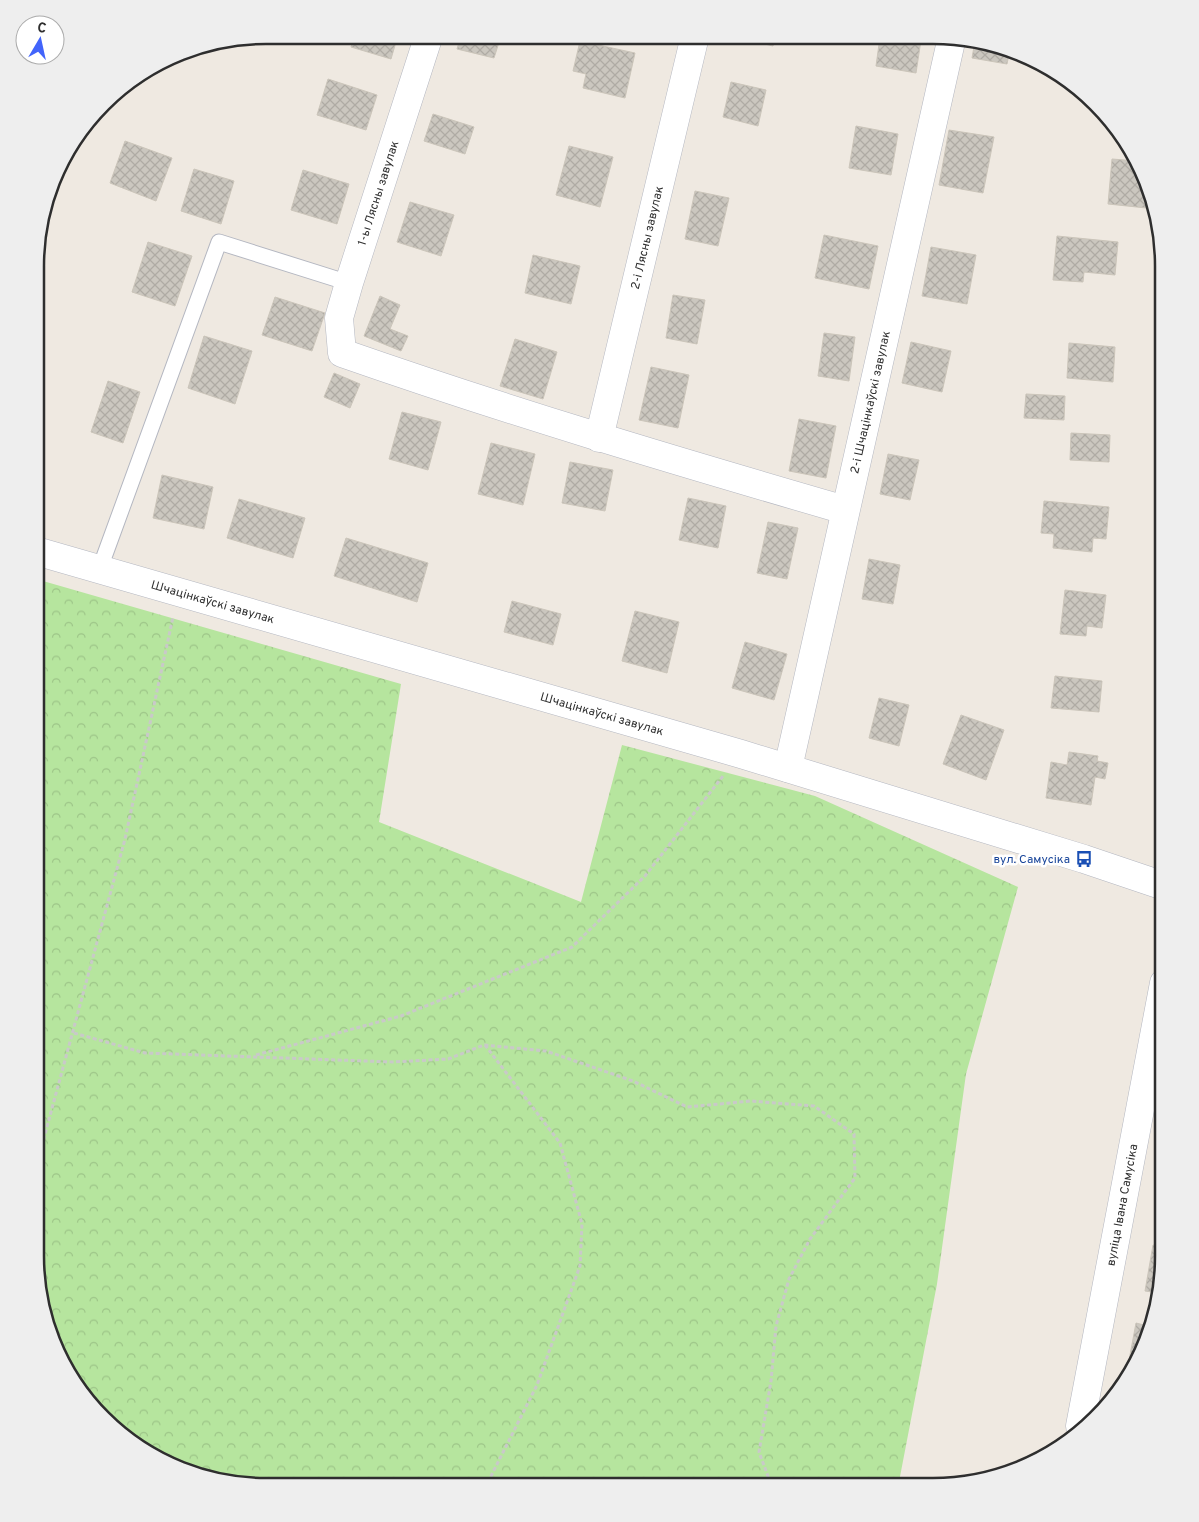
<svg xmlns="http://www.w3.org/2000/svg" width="1199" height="1522" font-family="Overpass,sans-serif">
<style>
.forest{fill:url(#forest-crowns)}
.building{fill:url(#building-cross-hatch);stroke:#cbc5ba}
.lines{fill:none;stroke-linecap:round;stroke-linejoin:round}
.service-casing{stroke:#b4b7c1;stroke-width:17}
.minor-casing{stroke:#b4b7c1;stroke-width:29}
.path{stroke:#c9c9c9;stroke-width:3;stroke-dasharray:4 2.5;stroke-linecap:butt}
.service{stroke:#fff;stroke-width:15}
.minor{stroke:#fff;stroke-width:28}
.labels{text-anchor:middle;stroke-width:5;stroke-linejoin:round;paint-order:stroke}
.street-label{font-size:12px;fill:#2e2e2e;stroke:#fff}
.transit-label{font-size:12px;fill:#164399;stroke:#fff;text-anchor:end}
.rim{fill:none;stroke:#2e2e2e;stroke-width:2.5}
</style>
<defs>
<pattern id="forest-crowns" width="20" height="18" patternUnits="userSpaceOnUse" patternTransform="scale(1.25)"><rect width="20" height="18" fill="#b6e59e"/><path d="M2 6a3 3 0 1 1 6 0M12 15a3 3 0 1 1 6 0" fill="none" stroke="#9dc588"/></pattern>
<pattern id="building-cross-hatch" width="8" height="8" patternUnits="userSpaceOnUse" patternTransform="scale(1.25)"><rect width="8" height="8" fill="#cbc7bf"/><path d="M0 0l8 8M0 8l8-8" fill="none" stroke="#afaba4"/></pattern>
</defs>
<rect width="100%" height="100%" fill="#efe9e1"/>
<!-- forest -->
<path class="forest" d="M 36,579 L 401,684 L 379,822 L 581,902 L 622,745 L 815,796 L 1018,887 L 966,1074 L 937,1284 L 898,1487 L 251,1486 L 192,1475 L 138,1448 L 66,1371 L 43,1315 L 35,1256 Z"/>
<!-- building -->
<g class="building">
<path d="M 355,35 L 398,35 L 391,59 L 351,47 Z"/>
<path d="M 461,36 L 501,36 L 494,58 L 457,49 Z"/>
<path d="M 745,36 L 775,36 L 773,46 L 744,39 Z"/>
<path d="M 880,37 L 921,40 L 916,73 L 876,66 Z"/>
<path d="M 580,41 L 635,53 L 625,98 L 583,88 L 586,74 L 573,71 Z"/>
<path d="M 975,41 L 1009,54 L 1007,64 L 972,58 Z"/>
<path d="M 328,79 L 377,95 L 366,130 L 317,115 Z"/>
<path d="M 731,82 L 766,90 L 758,126 L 723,117 Z"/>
<path d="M 433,114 L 474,127 L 465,154 L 424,141 Z"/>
<path d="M 856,126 L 898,134 L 891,175 L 849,168 Z"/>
<path d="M 949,130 L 994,137 L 983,193 L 939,185 Z"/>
<path d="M 125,141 L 172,158 L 156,201 L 110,183 Z"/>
<path d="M 569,146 L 613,157 L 600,207 L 556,195 Z"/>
<path d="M 1112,159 L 1137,161 L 1156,209 L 1108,204 Z"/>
<path d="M 194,169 L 234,181 L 221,224 L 181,211 Z"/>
<path d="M 303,170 L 349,184 L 337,224 L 291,210 Z"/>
<path d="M 695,191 L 729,198 L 718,246 L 685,239 Z"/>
<path d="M 410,202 L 454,215 L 441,256 L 397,242 Z"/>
<path d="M 824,235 L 878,246 L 869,289 L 815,278 Z"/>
<path d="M 1057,236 L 1118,242 L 1115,275 L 1084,272 L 1083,282 L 1053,280 Z"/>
<path d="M 148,242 L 192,256 L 175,306 L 132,292 Z"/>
<path d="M 931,247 L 976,255 L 967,304 L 922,296 Z"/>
<path d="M 533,255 L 580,266 L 571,304 L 525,293 Z"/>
<path d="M 673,295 L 705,300 L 697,344 L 666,338 Z"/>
<path d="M 380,296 L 400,305 L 390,329 L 408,336 L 401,351 L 364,336 Z"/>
<path d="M 275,297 L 325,313 L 312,351 L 262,335 Z"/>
<path d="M 824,333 L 855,337 L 849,381 L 818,376 Z"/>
<path d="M 204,336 L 252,351 L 235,404 L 188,388 Z"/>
<path d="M 515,339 L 557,352 L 543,399 L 500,386 Z"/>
<path d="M 911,342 L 951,351 L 942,392 L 902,383 Z"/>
<path d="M 1069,343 L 1115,347 L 1113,382 L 1067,378 Z"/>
<path d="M 651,367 L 689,375 L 678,428 L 639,420 Z"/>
<path d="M 334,373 L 360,384 L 350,408 L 324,397 Z"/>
<path d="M 108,381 L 140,392 L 123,443 L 91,432 Z"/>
<path d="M 1026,394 L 1065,396 L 1064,420 L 1024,418 Z"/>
<path d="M 402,412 L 441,422 L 428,470 L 389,459 Z"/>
<path d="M 799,419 L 836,426 L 826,478 L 789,471 Z"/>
<path d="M 1071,433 L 1110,435 L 1109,462 L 1070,460 Z"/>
<path d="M 491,443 L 535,454 L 523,505 L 478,494 Z"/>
<path d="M 888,454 L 919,460 L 910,500 L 880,494 Z"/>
<path d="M 570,462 L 613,470 L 605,511 L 562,503 Z"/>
<path d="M 162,475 L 213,487 L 204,529 L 153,518 Z"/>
<path d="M 688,498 L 726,506 L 718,548 L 679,540 Z"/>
<path d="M 239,499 L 305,518 L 293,558 L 227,538 Z"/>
<path d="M 1044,501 L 1109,507 L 1106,539 L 1093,538 L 1092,552 L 1053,548 L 1054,534 L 1041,533 Z"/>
<path d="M 768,522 L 798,528 L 787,579 L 757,573 Z"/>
<path d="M 346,538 L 428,563 L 417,602 L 334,576 Z"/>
<path d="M 869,559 L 900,565 L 893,604 L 862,599 Z"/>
<path d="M 1065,590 L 1106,595 L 1102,628 L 1087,626 L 1086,636 L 1060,634 Z"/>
<path d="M 512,601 L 561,614 L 553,645 L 504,632 Z"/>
<path d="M 635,611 L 679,622 L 667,673 L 622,661 Z"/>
<path d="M 745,642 L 787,654 L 774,700 L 732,688 Z"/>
<path d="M 1055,676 L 1102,681 L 1099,712 L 1051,708 Z"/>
<path d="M 879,698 L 909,705 L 899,746 L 869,738 Z"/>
<path d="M 961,715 L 1004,730 L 986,780 L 943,764 Z"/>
<path d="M 1069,752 L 1098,756 L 1097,761 L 1108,763 L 1105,779 L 1095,777 L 1091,805 L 1046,798 L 1051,762 L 1067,765 Z"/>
<path d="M 1153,1245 L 1164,1247 L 1164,1271 L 1159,1293 L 1145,1291 Z"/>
<path d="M 1136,1323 L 1152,1327 L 1131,1372 L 1127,1371 Z"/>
</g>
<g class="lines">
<!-- service casing -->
<g class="service-casing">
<path id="service" d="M 100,568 L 219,242 L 349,283"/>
</g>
<!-- minor casing -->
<g class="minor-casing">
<g id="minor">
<path d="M 429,35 L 349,283 L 339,318 L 342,353 C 508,411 676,461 845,510"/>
<path id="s1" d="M 599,438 L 695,36"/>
<path id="s2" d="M 36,551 L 741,754 L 1084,859 L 1164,886"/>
<path id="s3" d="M 788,768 L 952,37"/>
<path id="s4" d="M 1080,1426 L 1164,983"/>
</g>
</g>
<!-- path -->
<g class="path">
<path d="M 74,1033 L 145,1053 L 393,1062 L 448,1059 L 484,1045 L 546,1051 L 633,1081 L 687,1107 L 751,1101 L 814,1106 L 854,1134 L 855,1178 L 810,1239 L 789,1279 L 776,1326 L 771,1381 L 759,1452 L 772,1487"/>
<path d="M 485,1045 L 560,1143 L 582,1224 L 580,1266 L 537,1385 L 486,1486"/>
<path d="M 256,1055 L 401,1016 L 572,947 L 645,876 L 723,776"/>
<path d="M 35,1140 L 42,1150"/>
<path d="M 35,1171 L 125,839 L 173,617"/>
</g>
<!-- service -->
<use href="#service" class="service"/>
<!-- minor -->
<use href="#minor" class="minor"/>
</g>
<!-- icons -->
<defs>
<g id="bus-bare" transform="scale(1.35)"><path d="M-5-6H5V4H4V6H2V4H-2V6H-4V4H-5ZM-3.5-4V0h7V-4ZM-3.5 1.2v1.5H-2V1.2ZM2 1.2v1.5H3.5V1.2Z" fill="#1a4fb4" stroke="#fff" stroke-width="2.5" paint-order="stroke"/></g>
</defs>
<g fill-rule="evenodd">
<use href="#bus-bare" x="1084" y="859"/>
</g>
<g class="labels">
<!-- street labels -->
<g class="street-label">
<text transform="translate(378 193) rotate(-72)" y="4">1-ы Лясны завулак</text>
<text dy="4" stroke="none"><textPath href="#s1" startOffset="206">2-і Лясны завулак</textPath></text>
<text dy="4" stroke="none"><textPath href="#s3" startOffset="375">2-і Шчацінкаўскі завулак</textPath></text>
<text dy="4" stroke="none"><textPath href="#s2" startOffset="184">Шчацінкаўскі завулак</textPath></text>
<text dy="4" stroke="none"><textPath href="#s2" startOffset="589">Шчацінкаўскі завулак</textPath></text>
<text dy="4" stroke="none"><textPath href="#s4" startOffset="225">вуліца Івана Самусіка</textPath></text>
</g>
<!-- transit labels -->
<g class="transit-label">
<text x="1070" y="863">вул. Самусіка</text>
</g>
</g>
<!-- crop -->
<path d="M0 0H1199V1522H0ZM266 44H933A222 222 0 0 1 1155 266V1256A222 222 0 0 1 933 1478H266A222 222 0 0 1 44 1256V266A222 222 0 0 1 266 44Z" fill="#eee" fill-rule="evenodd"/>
<path class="rim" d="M266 44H933A222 222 0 0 1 1155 266V1256A222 222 0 0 1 933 1478H266A222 222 0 0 1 44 1256V266A222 222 0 0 1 266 44Z"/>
<!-- north arrow -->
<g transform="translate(40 40) rotate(9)"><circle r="24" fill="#ffffff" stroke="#ababab"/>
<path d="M0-4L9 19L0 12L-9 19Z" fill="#4264fb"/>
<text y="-8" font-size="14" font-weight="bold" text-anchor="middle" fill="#2e2e2e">С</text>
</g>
</svg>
